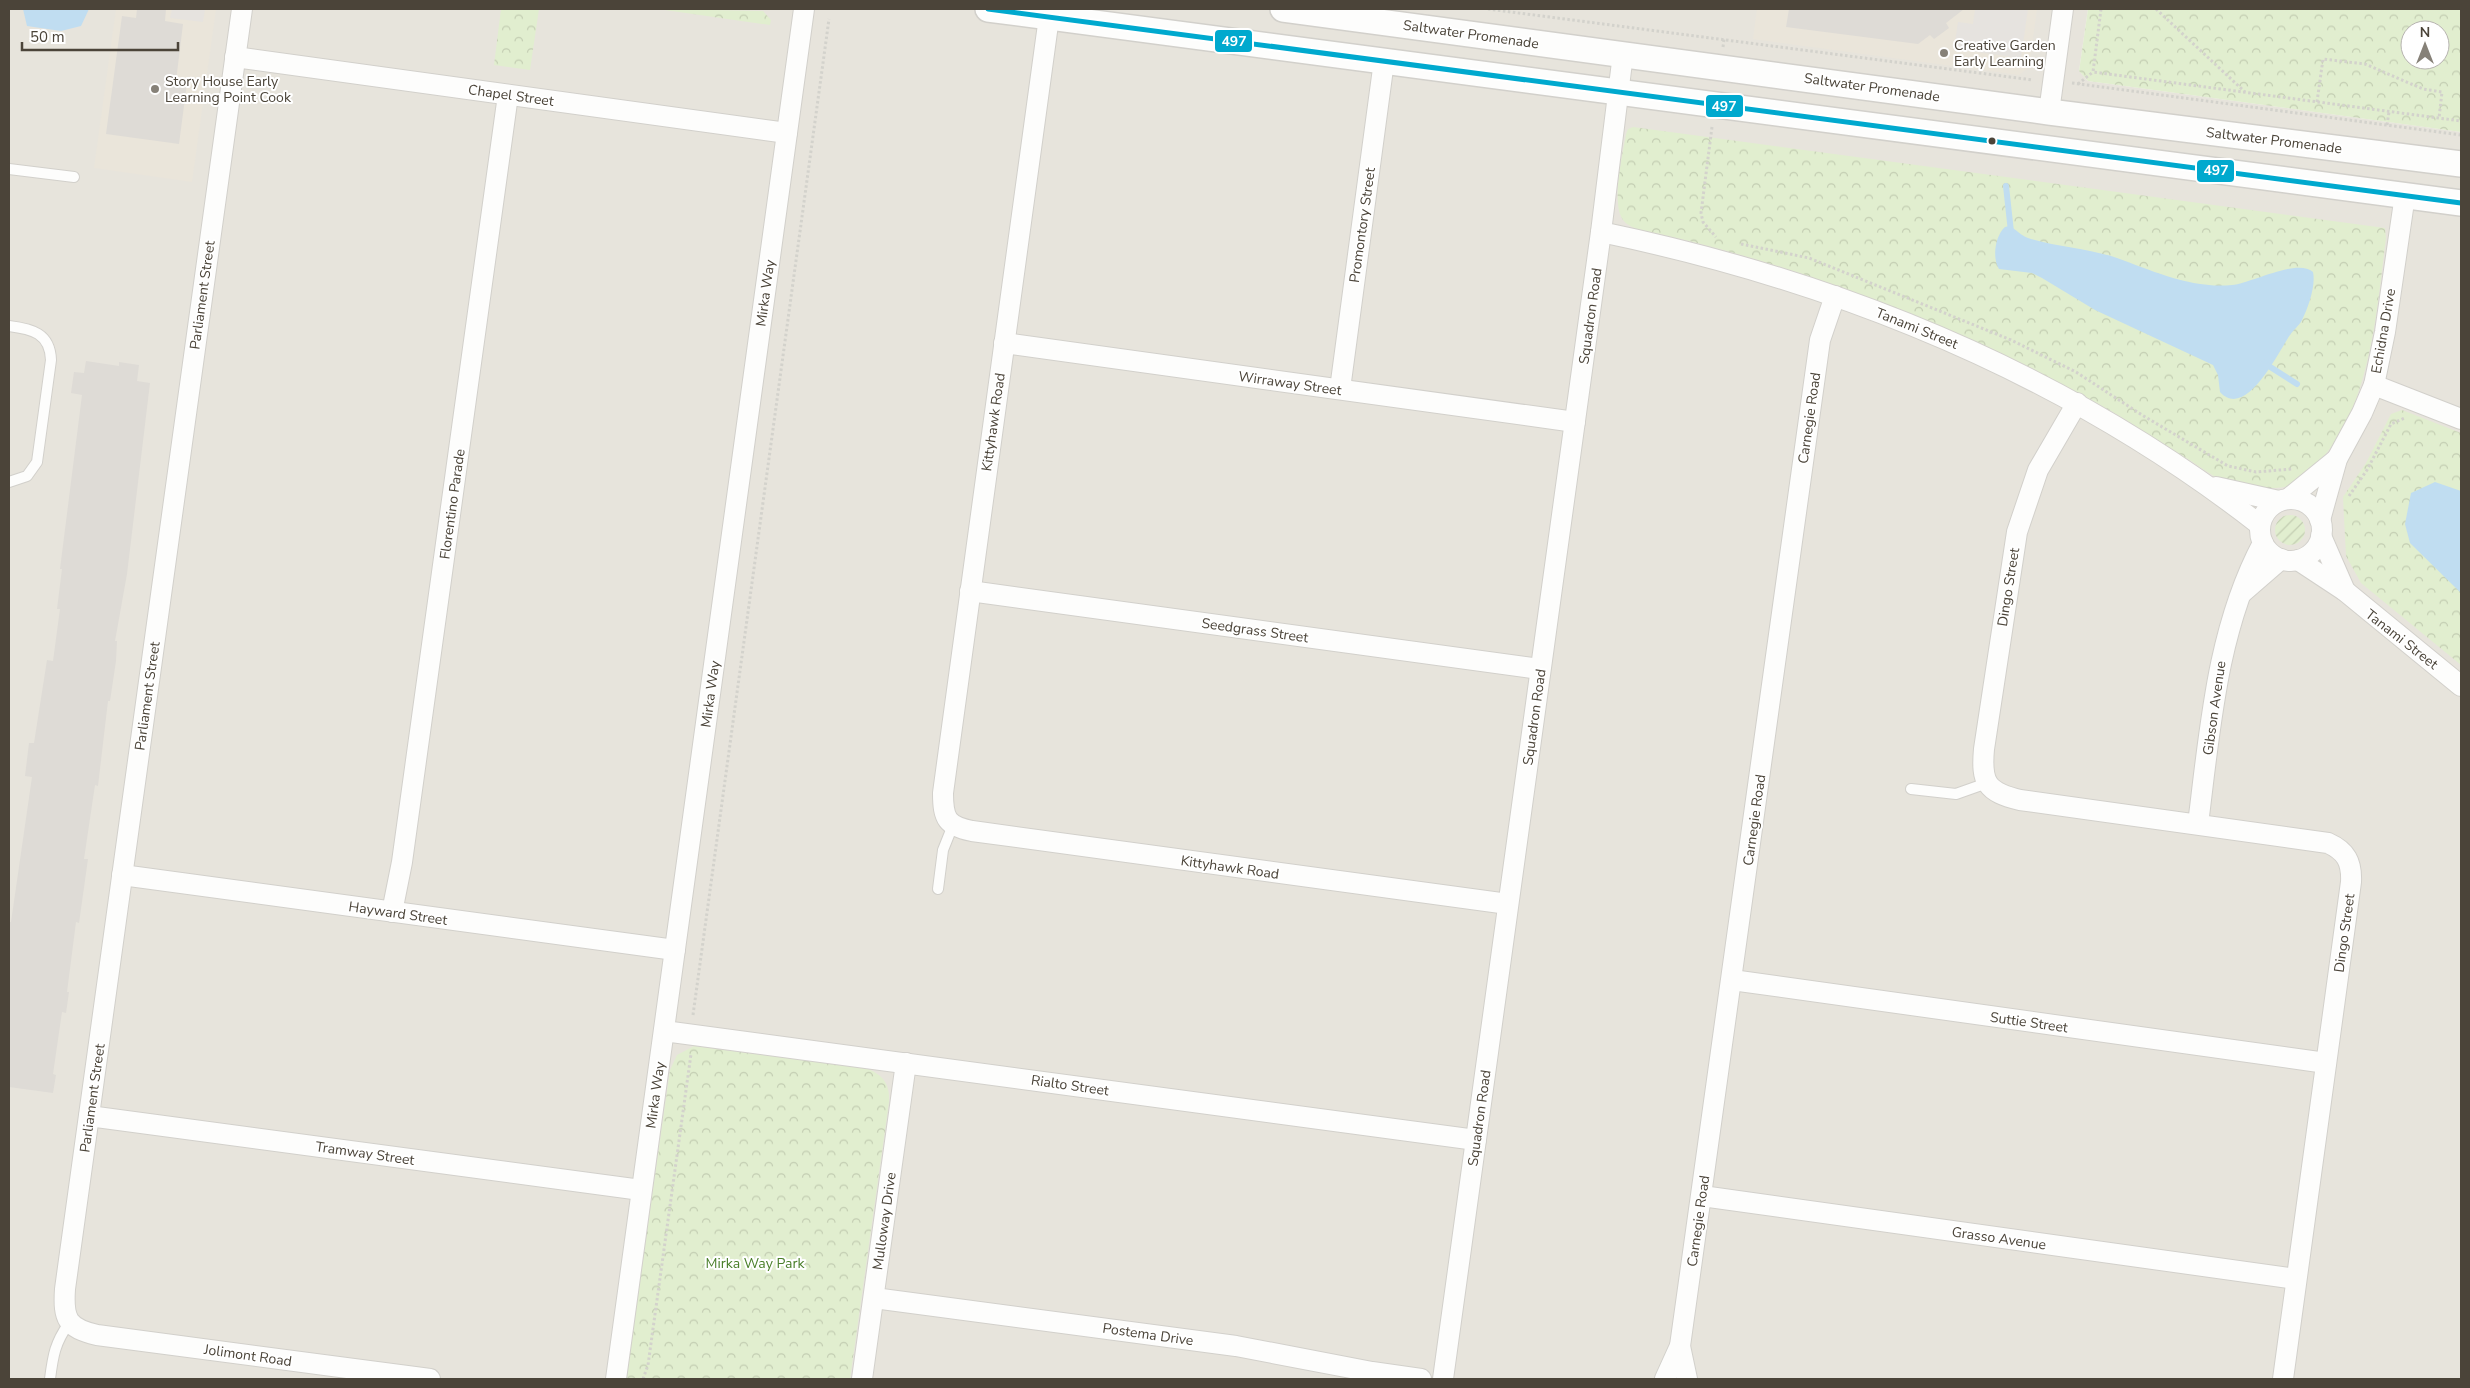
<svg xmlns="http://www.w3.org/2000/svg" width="2470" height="1388" font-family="'Nunito Sans',sans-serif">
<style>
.residential{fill:#e7e4dc}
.education{fill:#eae5da}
.park{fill:url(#park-crowns);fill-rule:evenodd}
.garden{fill:url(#garden-furrows)}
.parking{fill:#e6e3df}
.water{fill:#c0ddf1}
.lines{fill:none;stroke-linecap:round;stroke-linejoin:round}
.stream{stroke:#c0ddf1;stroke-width:6}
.building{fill:#dedbd6}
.service-casing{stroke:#d2d0cb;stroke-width:12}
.minor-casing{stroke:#d2d0cb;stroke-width:22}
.tertiary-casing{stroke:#d2d0cb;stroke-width:28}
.path{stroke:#d3d2cc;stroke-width:3;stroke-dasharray:2.5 2.5;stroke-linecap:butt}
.service{stroke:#fdfdfc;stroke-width:10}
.minor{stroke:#fdfdfc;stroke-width:20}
.tertiary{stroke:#fdfdfc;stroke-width:25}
.bus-1-casing{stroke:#fff;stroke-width:9}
.bus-1{stroke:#00a9ce;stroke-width:5}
.poi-dot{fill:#868178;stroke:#fff;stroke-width:2}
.bus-dot{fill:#4b4439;stroke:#fff;stroke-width:2}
.labels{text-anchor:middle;stroke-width:4;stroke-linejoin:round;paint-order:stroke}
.street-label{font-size:14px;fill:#4b4439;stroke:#fff}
.poi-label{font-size:14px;fill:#4b4439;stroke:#fff;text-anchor:start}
.park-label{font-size:14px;fill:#4a7f2a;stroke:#fff}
.line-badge{stroke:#fff;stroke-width:2}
.badge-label{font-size:14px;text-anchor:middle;font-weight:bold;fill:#fff}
</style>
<defs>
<pattern id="park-crowns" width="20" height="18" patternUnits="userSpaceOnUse" patternTransform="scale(1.25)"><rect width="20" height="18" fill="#e1eecf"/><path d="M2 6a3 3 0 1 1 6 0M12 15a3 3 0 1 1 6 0" fill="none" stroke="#c3cdb2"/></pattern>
<pattern id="garden-furrows" width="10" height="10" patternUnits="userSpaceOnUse" patternTransform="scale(1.25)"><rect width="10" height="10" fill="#e1eecf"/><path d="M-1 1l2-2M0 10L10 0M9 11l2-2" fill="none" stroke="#c3cdb2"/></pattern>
</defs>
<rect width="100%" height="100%" fill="#f4f2ee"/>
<!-- residential -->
<path class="residential" d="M 9,9 L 2088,9 L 2079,71 L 2088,81 L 2461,132 L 2461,1379 L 9,1379 Z"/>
<!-- education -->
<g class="education">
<path d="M 116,9 L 216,9 L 192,182 L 94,168 Z"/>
<path d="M 1757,9 L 2037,9 L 2029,67 L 2019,75 L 1753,39 Z"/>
</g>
<!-- park -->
<g class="park">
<path d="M 501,9 L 539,9 L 530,70 L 494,65 Z"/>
<path d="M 658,9 L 763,11 L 771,20 L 770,25 Z"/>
<path d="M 2088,9 L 2461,9 L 2461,132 L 2088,81 L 2079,71 ZM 2410,30 L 2440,30 L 2440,60 L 2410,60 Z"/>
<path d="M 1633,127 L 2385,228 L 2386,238 C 2376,314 2370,426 2304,475 C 2299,479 2293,484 2288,486 C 2273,491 2239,486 2224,481 C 2211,476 2198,465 2186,458 C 2161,442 2136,426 2111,411 C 1962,327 1805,265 1637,229 C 1633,227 1627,225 1624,221 C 1610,206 1623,153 1626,134 L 1628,129 Z"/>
<path d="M 2402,410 L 2461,433 L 2461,665 L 2361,583 L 2346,556 L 2343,497 L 2366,463 L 2391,414 Z"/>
<path d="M 694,1046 L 865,1068 C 883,1074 890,1084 889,1102 L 850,1379 L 626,1379 L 670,1070 L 677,1055 Z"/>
</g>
<!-- garden -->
<circle class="garden" cx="2290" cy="530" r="15"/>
<!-- parking -->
<g class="parking">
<path d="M 172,9 L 205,9 L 203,22 L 170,18 Z"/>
<path d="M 1975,9 L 2028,9 L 2021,58 L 1954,49 L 1958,22 L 1973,24 Z"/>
</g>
<!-- water -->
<g class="water">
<path d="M 23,9 L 89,9 L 81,26 L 61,31 L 27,26 Z"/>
<path d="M 2009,226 C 2016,229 2020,235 2028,238 C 2057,247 2088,248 2117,258 C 2153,271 2192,289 2232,285 C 2252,283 2297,258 2313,272 C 2316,286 2308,308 2302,320 C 2299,326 2293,330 2290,335 C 2279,351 2246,421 2220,392 L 2218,375 L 2213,365 L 2095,310 L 2042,278 L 2032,273 L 1999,269 C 1992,258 1995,236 2005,227 Z"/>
<path d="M 2435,482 L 2461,491 L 2461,593 L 2410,543 L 2405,524 L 2411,493 Z"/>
</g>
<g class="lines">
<!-- stream -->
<g class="stream">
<path d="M 2006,186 L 2011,232"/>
<path d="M 2264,363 L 2297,384"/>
</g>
</g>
<!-- building -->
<g class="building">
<path d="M 137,9 L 166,9 L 165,21 L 183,24 L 176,81 L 187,83 L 179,144 L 106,134 L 122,16 L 136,18 Z"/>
<path d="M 1789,9 L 1964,9 L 1946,23 L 1949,28 L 1934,39 L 1930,35 L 1918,44 L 1786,27 Z"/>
<path d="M 86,361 L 119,366 L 119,362 L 139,365 L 137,381 L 150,383 L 127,574 L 115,641 L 117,641 L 116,661 L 110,701 L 108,701 L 98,786 L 95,785 L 84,859 L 88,859 L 79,923 L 76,922 L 67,992 L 69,992 L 66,1013 L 62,1012 L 53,1074 L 56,1075 L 53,1093 L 9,1087 L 9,922 L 11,922 L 32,777 L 25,776 L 29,743 L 34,743 L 47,660 L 53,661 L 60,609 L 57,609 L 62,569 L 60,569 L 82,395 L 71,393 L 74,372 L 84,373 Z"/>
</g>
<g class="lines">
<!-- service casing -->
<g class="service-casing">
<g id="service">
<path d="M 9,169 L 74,177"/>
<path d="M 9,326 C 32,329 50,333 51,360 L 37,462 L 27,476 L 9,482"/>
<path d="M 1911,789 L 1956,794 L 1987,783"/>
<path d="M 938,889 L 943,850 L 953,825"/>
<path d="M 50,1379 C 53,1355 55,1343 69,1323"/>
</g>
</g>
<!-- minor casing -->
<g class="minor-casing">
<g id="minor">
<path d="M 242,9 L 65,1289 C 63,1319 67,1328 97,1335 L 430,1379"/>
<path d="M 1049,17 L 943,793 C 943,819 947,826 972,831 L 1508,904"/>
<path d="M 235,57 L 787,133"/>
<path d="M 2049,112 L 2063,9"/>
<path d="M 1601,232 C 1842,282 2065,373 2260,525"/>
<path d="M 1004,343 L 1575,422"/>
<path d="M 2374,385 L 2461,419"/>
<path d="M 1340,389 L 1384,61"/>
<path d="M 2077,403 L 2038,470 L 2017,532 L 1984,749 C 1981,782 1986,792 2020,800 L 2328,843 C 2346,851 2352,862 2351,882 L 2283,1379"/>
<path d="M 2216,487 L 2279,501"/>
<path d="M 2288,499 L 2337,459"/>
<circle cx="2291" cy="530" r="31"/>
<path d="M 2320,520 L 2337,459 L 2362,413 L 2374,385 L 2385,332 L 2405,195"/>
<path d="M 2321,536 L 2345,591"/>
<path d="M 2298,560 L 2345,591 L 2461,686"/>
<path d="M 970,591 L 1540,669"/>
<path d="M 2243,592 L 2281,559"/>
<path d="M 2198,824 C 2210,729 2217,629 2263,543"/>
<path d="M 122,875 L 675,950"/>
<path d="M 392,912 L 402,862 L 508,95"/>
<path d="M 1732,980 L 2326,1063"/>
<path d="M 664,1031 L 1476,1140"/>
<path d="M 89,1116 L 641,1190"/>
<path d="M 1702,1196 L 2296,1279"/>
<path d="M 874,1298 L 1236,1346 L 1372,1372 L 1421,1379"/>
<path d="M 1680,1346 L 1687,1379"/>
<path d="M 616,1379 L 804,9"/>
<path d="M 862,1379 L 906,1063"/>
<path d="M 1443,1379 L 1601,232 L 1623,54"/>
<path d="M 1665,1379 L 1680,1346 L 1820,340 L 1835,296"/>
</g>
</g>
<!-- tertiary casing -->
<g class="tertiary-casing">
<g id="tertiary">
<path d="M 988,9 L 2461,203"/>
<path d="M 1283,9 L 2049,112 L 2461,164"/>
</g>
</g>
<!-- path -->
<g class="path">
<path d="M 1488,9 L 2033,80"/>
<path d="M 2101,9 L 2093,72 L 2461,121"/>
<path d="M 2156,9 L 2245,92"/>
<path d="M 1723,47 L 1724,39"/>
<path d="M 2072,83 L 2461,135"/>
<path d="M 2078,84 L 2093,72"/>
<path d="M 2317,102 L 2323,59 L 2365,64 L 2423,89 L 2442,92 L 2439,118"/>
<path d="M 2387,125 L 2389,112"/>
<path d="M 1712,127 L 1701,213 L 1703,222 L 1716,237"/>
<path d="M 1741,244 L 1809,258 L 2011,340 L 2076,372 L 2142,415 L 2228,466 L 2256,472 L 2292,469"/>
<path d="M 2349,496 L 2367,470 L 2391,424 L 2405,418"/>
<path d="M 693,1015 L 829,19"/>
<path d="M 643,1379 L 648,1365 L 691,1054"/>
</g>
<!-- service -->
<use href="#service" class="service"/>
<!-- minor -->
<use href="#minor" class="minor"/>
<!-- tertiary -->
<use href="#tertiary" class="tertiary"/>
<!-- bus-1 casing -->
<g class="bus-1-casing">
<path id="bus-1" d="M 988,9 L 2461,203"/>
</g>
<!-- bus-1 -->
<use href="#bus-1" class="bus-1"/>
</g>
<!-- markers -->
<g class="poi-dot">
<circle cx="1944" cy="53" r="5"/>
<circle cx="155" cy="89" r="5"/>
</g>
<circle class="bus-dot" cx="1992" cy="141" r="4.5"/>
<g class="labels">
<!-- street labels -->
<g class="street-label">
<text transform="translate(1471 34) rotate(8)" y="5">Saltwater Promenade</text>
<text transform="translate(1872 87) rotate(8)" y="5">Saltwater Promenade</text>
<text transform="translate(511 95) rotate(8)" y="5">Chapel Street</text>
<text transform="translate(2274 140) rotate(7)" y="5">Saltwater Promenade</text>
<text transform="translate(1362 225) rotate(-82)" y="5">Promontory Street</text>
<text transform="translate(765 293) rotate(-82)" y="5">Mirka Way</text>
<text transform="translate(202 295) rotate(-82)" y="5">Parliament Street</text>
<text transform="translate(1590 316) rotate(-82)" y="5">Squadron Road</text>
<text transform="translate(1917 328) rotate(22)" y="5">Tanami Street</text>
<text transform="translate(2383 331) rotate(-80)" y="5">Echidna Drive</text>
<text transform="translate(1290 383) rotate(8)" y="5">Wirraway Street</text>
<text transform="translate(1809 418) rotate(-82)" y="5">Carnegie Road</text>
<text transform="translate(993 422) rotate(-82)" y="5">Kittyhawk Road</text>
<text transform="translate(452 504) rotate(-82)" y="5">Florentino Parade</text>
<text transform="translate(2008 587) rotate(-81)" y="5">Dingo Street</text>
<text transform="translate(1255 630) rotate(8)" y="5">Seedgrass Street</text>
<text transform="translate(2402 639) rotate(38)" y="5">Tanami Street</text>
<text transform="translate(710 694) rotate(-82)" y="5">Mirka Way</text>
<text transform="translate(147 696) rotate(-82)" y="5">Parliament Street</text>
<text transform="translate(2214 708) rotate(-82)" y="5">Gibson Avenue</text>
<text transform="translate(1534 717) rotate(-82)" y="5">Squadron Road</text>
<text transform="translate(1754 820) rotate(-82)" y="5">Carnegie Road</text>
<text transform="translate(1230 867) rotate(8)" y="5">Kittyhawk Road</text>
<text transform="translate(398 913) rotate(8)" y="5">Hayward Street</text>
<text transform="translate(2344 933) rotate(-82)" y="5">Dingo Street</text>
<text transform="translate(2029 1022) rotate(8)" y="5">Suttie Street</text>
<text transform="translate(1070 1085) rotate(8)" y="5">Rialto Street</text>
<text transform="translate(655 1095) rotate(-82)" y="5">Mirka Way</text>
<text transform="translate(92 1098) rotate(-82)" y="5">Parliament Street</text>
<text transform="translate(1479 1118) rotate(-82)" y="5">Squadron Road</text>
<text transform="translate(365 1153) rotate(8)" y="5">Tramway Street</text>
<text transform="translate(884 1221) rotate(-82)" y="5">Mulloway Drive</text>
<text transform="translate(1698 1221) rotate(-82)" y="5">Carnegie Road</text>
<text transform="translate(1999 1238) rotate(8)" y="5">Grasso Avenue</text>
<text transform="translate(1148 1334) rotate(8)" y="5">Postema Drive</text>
<text transform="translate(248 1355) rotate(8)" y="5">Jolimont Road</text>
</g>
<!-- poi labels -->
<g class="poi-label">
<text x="1954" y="50">Creative Garden<tspan x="1954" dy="16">Early Learning</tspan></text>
<text x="165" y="86">Story House Early<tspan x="165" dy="16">Learning Point Cook</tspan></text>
</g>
<!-- park labels -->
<g class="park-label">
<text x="755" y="1268">Mirka Way Park</text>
</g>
</g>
<g class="line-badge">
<rect x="1214" y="29" width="39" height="24" rx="5" fill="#00a9ce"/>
<rect x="1705" y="94" width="39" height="24" rx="5" fill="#00a9ce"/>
<rect x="2196" y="159" width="39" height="24" rx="5" fill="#00a9ce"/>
</g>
<g class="badge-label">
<text x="1234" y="46">497</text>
<text x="1724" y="111">497</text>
<text x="2216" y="175">497</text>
</g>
<!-- border -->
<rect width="2470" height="1388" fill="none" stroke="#4b4439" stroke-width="20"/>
<!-- north arrow -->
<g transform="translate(2425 45)"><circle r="24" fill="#ffffff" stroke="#b7b4b0"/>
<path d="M0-4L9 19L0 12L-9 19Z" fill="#868178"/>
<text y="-8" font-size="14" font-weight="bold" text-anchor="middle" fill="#4b4439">N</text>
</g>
<!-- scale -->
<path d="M22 42v8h156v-8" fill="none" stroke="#4b4439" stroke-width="2.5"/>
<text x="30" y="42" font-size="15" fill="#4b4439" stroke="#ffffff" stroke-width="4" paint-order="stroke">50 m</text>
</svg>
